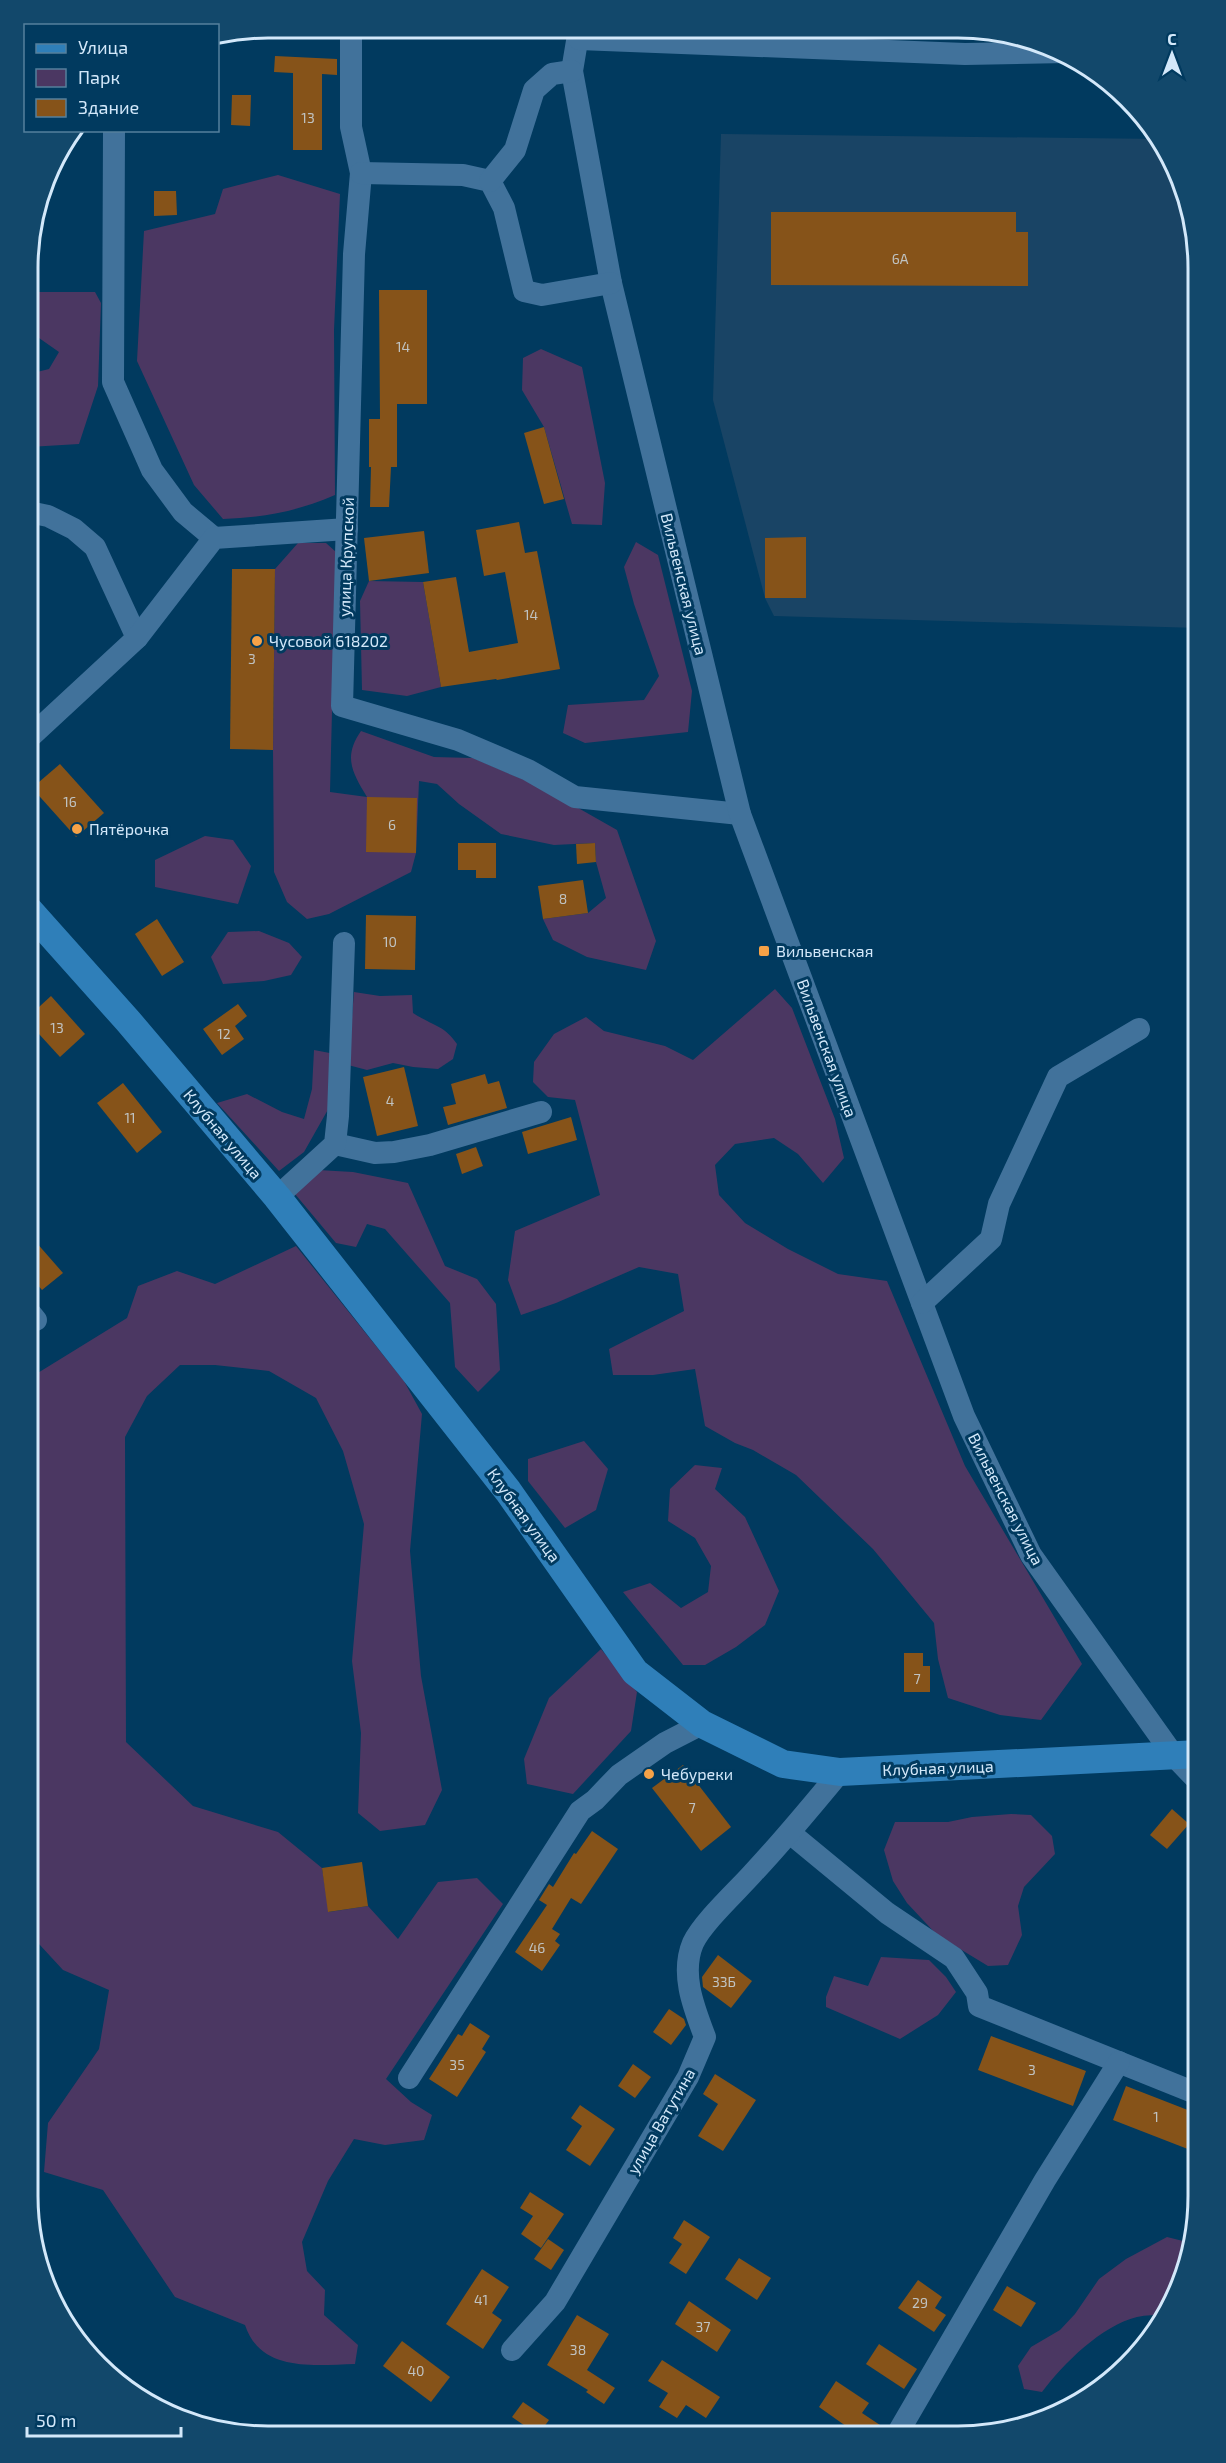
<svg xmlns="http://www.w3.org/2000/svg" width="1226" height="2463" font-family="'Exo 2',sans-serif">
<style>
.built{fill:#194465}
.green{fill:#4b3762}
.building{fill:#865319}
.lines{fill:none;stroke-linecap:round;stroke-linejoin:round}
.minor{stroke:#41729b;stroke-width:22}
.major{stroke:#2f7fb9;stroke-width:28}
.poi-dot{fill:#f6a247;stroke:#013a5f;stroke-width:2}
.labels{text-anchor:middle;stroke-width:6;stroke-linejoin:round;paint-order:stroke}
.number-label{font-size:14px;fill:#c0c3c2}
.street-label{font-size:16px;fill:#d3e8fa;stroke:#013a5f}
.poi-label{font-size:16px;fill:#d3e8fa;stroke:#013a5f;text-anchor:start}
.rim{fill:none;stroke:#d3e8fa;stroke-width:3}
</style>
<rect width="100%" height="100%" fill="#013a5f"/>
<!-- built -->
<path class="built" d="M 721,134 L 1161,139 L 1186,191 L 1199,268 L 1199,628 L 774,616 L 765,598 L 713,400 Z"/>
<!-- green -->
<g class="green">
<path d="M 278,175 L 340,194 L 334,330 L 335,495 C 295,512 266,517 223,519 L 194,485 L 137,361 L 144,231 L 215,214 L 223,189 Z"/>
<path d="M 29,292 L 95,292 L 101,303 L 98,386 L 79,444 L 29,447 L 29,374 L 49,369 L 59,352 L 29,331 Z"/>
<path d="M 541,349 L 582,367 L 605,483 L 602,525 L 572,524 L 544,427 L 522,390 L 523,358 Z"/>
<path d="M 636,542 L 658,555 L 692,691 L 688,732 L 585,743 L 563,733 L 568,705 L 644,700 L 659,676 L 634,604 L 624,567 Z"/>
<path d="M 298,543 L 326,543 L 336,552 L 330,792 L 367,797 C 352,772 343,757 361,731 L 434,757 L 473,758 L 543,788 L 617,830 L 656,941 L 646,970 L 587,957 L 553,940 L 543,919 L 588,913 L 606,898 L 596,862 L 595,843 L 554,845 L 501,834 L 459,804 L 437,784 L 419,781 L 416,853 L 411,872 L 329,914 L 307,919 L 287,902 L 274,872 L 273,750 L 275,569 Z"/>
<path d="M 369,581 L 423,582 L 441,687 L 407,696 L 362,690 L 360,601 Z"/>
<path d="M 205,836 L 233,840 L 251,866 L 238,904 L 155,887 L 155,860 Z"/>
<path d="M 259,931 L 289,943 L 302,957 L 291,975 L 264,981 L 223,984 L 211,957 L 228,932 Z"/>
<path d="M 775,989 L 792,1008 L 835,1119 L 844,1158 L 823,1183 L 798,1154 L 774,1138 L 735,1144 L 715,1165 L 719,1195 L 745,1223 L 788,1249 L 838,1274 L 887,1281 L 965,1466 L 1082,1664 L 1041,1720 L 1000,1715 L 948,1698 L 938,1659 L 934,1623 L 873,1549 L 796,1475 L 753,1450 L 735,1443 L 705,1426 L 695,1369 L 653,1375 L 613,1375 L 609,1349 L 684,1311 L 678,1274 L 639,1267 L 556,1303 L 521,1315 L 508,1280 L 515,1231 L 600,1195 L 575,1100 L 548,1097 L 533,1082 L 534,1062 L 554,1034 L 586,1017 L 604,1031 L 665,1046 L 693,1060 Z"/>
<path d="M 354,992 L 380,996 L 412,995 L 413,1013 C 433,1026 444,1025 457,1044 L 453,1059 L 438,1069 L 413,1067 L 393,1063 L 367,1070 L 348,1065 Z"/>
<path d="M 314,1050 L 335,1054 L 330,1106 L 304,1152 L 279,1171 L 217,1103 L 247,1094 L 282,1112 L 304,1119 L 312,1089 Z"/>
<path d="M 318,1170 L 353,1172 L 408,1183 L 445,1266 L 477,1279 L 496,1304 L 500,1370 L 478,1392 L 455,1367 L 450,1303 L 385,1229 L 367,1224 L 356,1247 L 336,1243 L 295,1194 Z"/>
<path d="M 296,1246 L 404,1381 L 422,1414 L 410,1551 L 421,1676 L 442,1790 L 425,1825 L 380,1831 L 358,1813 L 361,1733 L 352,1661 L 364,1524 L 343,1451 L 316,1398 L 269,1371 L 215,1365 L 180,1365 L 147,1396 L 125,1437 L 126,1742 L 193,1806 L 278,1832 L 322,1868 L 329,1912 L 368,1906 L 398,1939 L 438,1882 L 477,1878 L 503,1904 L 386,2079 L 411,2102 L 432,2115 L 424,2140 L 385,2145 L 354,2139 L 328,2181 L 302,2242 L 307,2271 L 325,2290 L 324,2315 L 358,2345 L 355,2364 C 314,2365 261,2373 245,2325 L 175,2297 L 103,2190 L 44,2172 L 48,2123 L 99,2049 L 109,1990 L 63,1970 L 27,1931 L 28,1379 L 127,1318 L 138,1286 L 177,1271 L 215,1284 Z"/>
<path d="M 584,1441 L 608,1469 L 596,1510 L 565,1528 L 528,1481 L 528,1459 Z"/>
<path d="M 695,1465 L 722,1468 L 715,1489 L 745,1517 L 779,1591 L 765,1625 L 736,1647 L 705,1665 L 683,1665 L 623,1592 L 650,1583 L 681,1608 L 708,1592 L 711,1566 L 695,1538 L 668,1521 L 670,1489 Z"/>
<path d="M 601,1649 L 637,1692 L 631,1731 L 573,1794 L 527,1784 L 524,1759 L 549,1698 Z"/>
<path d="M 1011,1814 L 1031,1815 L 1052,1836 L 1055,1854 L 1024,1887 L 1018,1906 L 1022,1935 L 1008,1965 L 988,1966 L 937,1935 L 907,1903 L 893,1881 L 884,1850 L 895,1822 L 948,1822 L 972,1817 Z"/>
<path d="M 881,1957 L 929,1960 L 946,1977 L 956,1992 L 938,2015 L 900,2039 L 826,2007 L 826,1997 L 834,1976 L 868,1986 Z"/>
<path d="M 1167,2237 L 1191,2243 L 1181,2287 L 1165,2314 C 1156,2315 1146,2315 1137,2317 C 1101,2326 1064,2363 1042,2392 L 1024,2389 L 1018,2366 L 1031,2347 L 1060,2330 L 1075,2314 L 1099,2279 L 1126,2259 Z"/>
</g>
<!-- building -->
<g class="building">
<path d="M 275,56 L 337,59 L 337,75 L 322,74 L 322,150 L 293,150 L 293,73 L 274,72 Z"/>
<path d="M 232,95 L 251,95 L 250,126 L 231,125 Z"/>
<path d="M 154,191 L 176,191 L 177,215 L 154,216 Z"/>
<path d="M 771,212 L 1016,212 L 1016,232 L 1028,232 L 1028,286 L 771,285 Z"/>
<path d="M 379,290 L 427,290 L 427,404 L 397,404 L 397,467 L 391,467 L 389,507 L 370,507 L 371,467 L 369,467 L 369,419 L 380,419 Z"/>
<path d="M 544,427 L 564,499 L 544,504 L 524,433 Z"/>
<path d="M 519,522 L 525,553 L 537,551 L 560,669 L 497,680 L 496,679 L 441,687 L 423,582 L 456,577 L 469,652 L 518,643 L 505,572 L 484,576 L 476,530 Z"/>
<path d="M 424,531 L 429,573 L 369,581 L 364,538 Z"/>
<path d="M 806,537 L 806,598 L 765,598 L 765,538 Z"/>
<path d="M 232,569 L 275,569 L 273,750 L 230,749 Z"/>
<path d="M 60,764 L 104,813 L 76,837 L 32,788 Z"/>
<path d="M 367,797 L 417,798 L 416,853 L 366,852 Z"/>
<path d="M 458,843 L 496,843 L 496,878 L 476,878 L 476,870 L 458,870 Z"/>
<path d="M 595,843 L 596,862 L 577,864 L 576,844 Z"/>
<path d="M 583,880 L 588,913 L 543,919 L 538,886 Z"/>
<path d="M 366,915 L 416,916 L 415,970 L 365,969 Z"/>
<path d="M 157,919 L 184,962 L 162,976 L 135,934 Z"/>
<path d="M 51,996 L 85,1034 L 60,1057 L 28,1022 L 28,1017 Z"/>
<path d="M 238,1004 L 247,1016 L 235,1026 L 244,1039 L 222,1055 L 203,1029 Z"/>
<path d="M 404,1067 L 418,1126 L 377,1136 L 363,1077 Z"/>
<path d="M 485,1074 L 488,1084 L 499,1081 L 507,1108 L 448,1125 L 443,1107 L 456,1104 L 451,1084 Z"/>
<path d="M 123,1083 L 162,1132 L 137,1153 L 97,1103 Z"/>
<path d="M 571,1117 L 577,1140 L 528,1154 L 522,1132 Z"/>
<path d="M 476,1147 L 483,1166 L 462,1174 L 456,1154 Z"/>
<path d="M 28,1233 L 63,1273 L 42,1290 L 28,1274 Z"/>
<path d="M 904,1653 L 923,1653 L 923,1666 L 930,1666 L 930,1692 L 904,1692 Z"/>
<path d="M 683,1765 L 731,1827 L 701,1851 L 652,1788 Z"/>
<path d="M 1172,1809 L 1189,1824 L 1167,1849 L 1150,1835 Z"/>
<path d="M 592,1831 L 618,1849 L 581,1904 L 571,1898 L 552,1929 L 560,1934 L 555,1941 L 560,1945 L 542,1971 L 515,1952 L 547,1905 L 539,1900 L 549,1884 L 553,1887 L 574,1853 L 576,1854 Z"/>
<path d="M 362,1862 L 368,1906 L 328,1912 L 322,1868 Z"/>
<path d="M 718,1955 L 752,1981 L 731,2008 L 703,1987 L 702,1977 Z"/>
<path d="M 669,2009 L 684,2019 L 686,2025 L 671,2045 L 653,2032 Z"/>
<path d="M 470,2023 L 490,2036 L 482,2049 L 486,2052 L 457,2097 L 429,2079 L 458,2034 L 462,2036 Z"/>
<path d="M 991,2036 L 1086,2071 L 1073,2106 L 978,2070 Z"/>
<path d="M 633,2064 L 651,2077 L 635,2098 L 618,2086 Z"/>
<path d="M 715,2074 L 756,2100 L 723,2151 L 698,2136 L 718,2104 L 703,2094 Z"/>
<path d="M 1126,2086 L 1198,2114 L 1198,2153 L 1113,2120 Z"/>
<path d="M 580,2105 L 615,2129 L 590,2166 L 566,2150 L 582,2126 L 571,2118 Z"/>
<path d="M 530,2192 L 564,2214 L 541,2248 L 521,2234 L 533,2216 L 520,2208 Z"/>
<path d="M 684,2220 L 710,2237 L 686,2274 L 669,2263 L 682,2244 L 673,2238 Z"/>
<path d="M 548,2239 L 564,2250 L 551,2270 L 534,2259 Z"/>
<path d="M 739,2258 L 771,2278 L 757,2300 L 725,2279 Z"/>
<path d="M 482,2269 L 509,2287 L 492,2313 L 502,2320 L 483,2349 L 446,2324 Z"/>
<path d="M 918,2280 L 942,2297 L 935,2308 L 946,2315 L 934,2332 L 898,2308 Z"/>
<path d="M 1007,2286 L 1036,2303 L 1021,2327 L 993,2310 Z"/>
<path d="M 689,2301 L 731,2330 L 717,2352 L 675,2324 Z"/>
<path d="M 577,2315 L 609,2334 L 587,2370 L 615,2388 L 604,2404 L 586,2392 L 588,2390 L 547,2365 Z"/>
<path d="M 402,2341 L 450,2377 L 431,2402 L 383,2366 Z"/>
<path d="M 879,2344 L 917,2369 L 904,2389 L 866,2364 Z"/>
<path d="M 662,2360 L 720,2397 L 706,2418 L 686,2405 L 677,2418 L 659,2407 L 668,2393 L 648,2381 Z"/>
<path d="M 836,2381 L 869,2403 L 862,2413 L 880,2425 L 873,2436 L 860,2436 L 819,2407 Z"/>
<path d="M 523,2402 L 549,2420 L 538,2435 L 512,2417 Z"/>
</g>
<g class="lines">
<!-- minor -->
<g class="minor">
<path d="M 351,28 L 351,127 L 361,173 L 354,254 L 342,706 L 458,740 L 528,770 L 575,797 L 740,814"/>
<path d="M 579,29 L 572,71 L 611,283 L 740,814 L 964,1416 L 1031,1555 L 1174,1756 L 1199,1782"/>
<path d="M 579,39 L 965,54 L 1066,52"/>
<path d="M 114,130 L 113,382 L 152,470 L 183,512 L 214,538"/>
<path d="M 361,173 L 463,175 L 490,181 L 504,208 L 524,291 L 542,295 L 611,283"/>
<path d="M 490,181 L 515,150 L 534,90 L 552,74 L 572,71"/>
<path d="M 29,512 L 48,516 L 74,529 L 95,547 L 137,638"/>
<path d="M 29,738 L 137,638 L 214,538 L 347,529"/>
<path d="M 335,1144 L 375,1153 L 394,1152 L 430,1145 L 541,1112"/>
<path d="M 277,1197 L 335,1144 L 338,1116 L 344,943"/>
<path d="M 922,1303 L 991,1239 L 999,1204 L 1058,1077 L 1139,1029"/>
<path d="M 28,1310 L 36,1320"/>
<path d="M 790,1833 L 887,1913 L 954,1958 L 977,1993 L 979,2006 L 1198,2094"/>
<path d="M 409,2078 L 580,1811 L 595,1800 L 619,1775 L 665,1743 L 702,1724"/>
<path d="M 512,2350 L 555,2302 L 688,2077 L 705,2037 C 694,2008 680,1974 693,1943 C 703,1922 737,1891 753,1873 C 784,1840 812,1806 840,1772"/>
<path d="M 896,2436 L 1045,2180 L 1119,2062"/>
</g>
<!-- major -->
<path class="major" d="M 28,909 L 128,1021 L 277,1197 L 508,1491 L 635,1672 L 702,1724 L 783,1764 L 840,1772 L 1199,1754"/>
</g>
<!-- markers -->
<g class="poi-dot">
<circle cx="257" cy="641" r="6"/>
<circle cx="77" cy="829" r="6"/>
<rect x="758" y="945" width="12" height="12" rx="3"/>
<circle cx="649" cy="1774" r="6"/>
</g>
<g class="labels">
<!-- number labels -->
<g class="number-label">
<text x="308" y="123">13</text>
<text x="900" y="264">6А</text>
<text x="403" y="352">14</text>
<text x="531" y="620">14</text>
<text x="252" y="664">3</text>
<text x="70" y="807">16</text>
<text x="392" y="830">6</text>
<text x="563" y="904">8</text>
<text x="390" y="947">10</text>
<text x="57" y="1033">13</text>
<text x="224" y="1039">12</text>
<text x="390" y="1106">4</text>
<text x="130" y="1123">11</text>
<text x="917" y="1684">7</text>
<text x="692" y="1813">7</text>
<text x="537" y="1953">46</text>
<text x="724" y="1987">33Б</text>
<text x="457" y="2070">35</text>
<text x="1032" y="2075">3</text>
<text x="1156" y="2122">1</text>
<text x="481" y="2305">41</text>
<text x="920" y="2308">29</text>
<text x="703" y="2332">37</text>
<text x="578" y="2355">38</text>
<text x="416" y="2376">40</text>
</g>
<!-- street labels -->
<g class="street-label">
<text transform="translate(346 557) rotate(-88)" y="6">улица Крупской</text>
<text transform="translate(684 584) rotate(76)" y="6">Вильвенская улица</text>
<text transform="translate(827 1048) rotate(70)" y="6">Вильвенская улица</text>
<text transform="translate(223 1134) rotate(50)" y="6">Клубная улица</text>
<text transform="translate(1006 1499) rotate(63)" y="6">Вильвенская улица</text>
<text transform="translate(524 1515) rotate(54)" y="6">Клубная улица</text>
<text transform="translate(938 1768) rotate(-2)" y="6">Клубная улица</text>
<text transform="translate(661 2121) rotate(-60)" y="6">улица Ватутина</text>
</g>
<!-- poi labels -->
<g class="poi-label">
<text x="269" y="647">Чусовой 618202</text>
<text x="89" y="835">Пятёрочка</text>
<text x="776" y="957">Вильвенская</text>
<text x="661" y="1780">Чебуреки</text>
</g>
</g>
<!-- crop -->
<path d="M0 0H1226V2463H0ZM268 38H958A230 230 0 0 1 1188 268V2196A230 230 0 0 1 958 2426H268A230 230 0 0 1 38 2196V268A230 230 0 0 1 268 38Z" fill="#12486b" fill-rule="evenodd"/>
<path class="rim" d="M268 38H958A230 230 0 0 1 1188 268V2196A230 230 0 0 1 958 2426H268A230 230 0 0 1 38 2196V268A230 230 0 0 1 268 38Z"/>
<!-- legend -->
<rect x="24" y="24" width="195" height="108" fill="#013a5f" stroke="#55809d" stroke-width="1.5"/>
<rect x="36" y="44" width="30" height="9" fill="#2f7fb9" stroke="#55809d" stroke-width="1.5"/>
<text x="78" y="54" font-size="18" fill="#d3e8fa">Улица</text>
<rect x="36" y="69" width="30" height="18" fill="#4b3762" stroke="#55809d" stroke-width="1.5"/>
<text x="78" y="84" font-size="18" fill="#d3e8fa">Парк</text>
<rect x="36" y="99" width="30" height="18" fill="#865319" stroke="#55809d" stroke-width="1.5"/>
<text x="78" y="114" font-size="18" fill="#d3e8fa">Здание</text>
<!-- north arrow -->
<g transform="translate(1172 54)" stroke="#013a5f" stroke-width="4.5" paint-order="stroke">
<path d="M0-4.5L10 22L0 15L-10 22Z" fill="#d3e8fa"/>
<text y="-9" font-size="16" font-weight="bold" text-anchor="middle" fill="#d3e8fa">С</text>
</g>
<!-- scale -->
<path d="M27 2427v9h154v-9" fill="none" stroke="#d3e8fa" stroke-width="3"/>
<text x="36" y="2427" font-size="18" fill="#d3e8fa" stroke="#013a5f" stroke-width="4.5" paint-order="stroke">50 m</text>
</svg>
